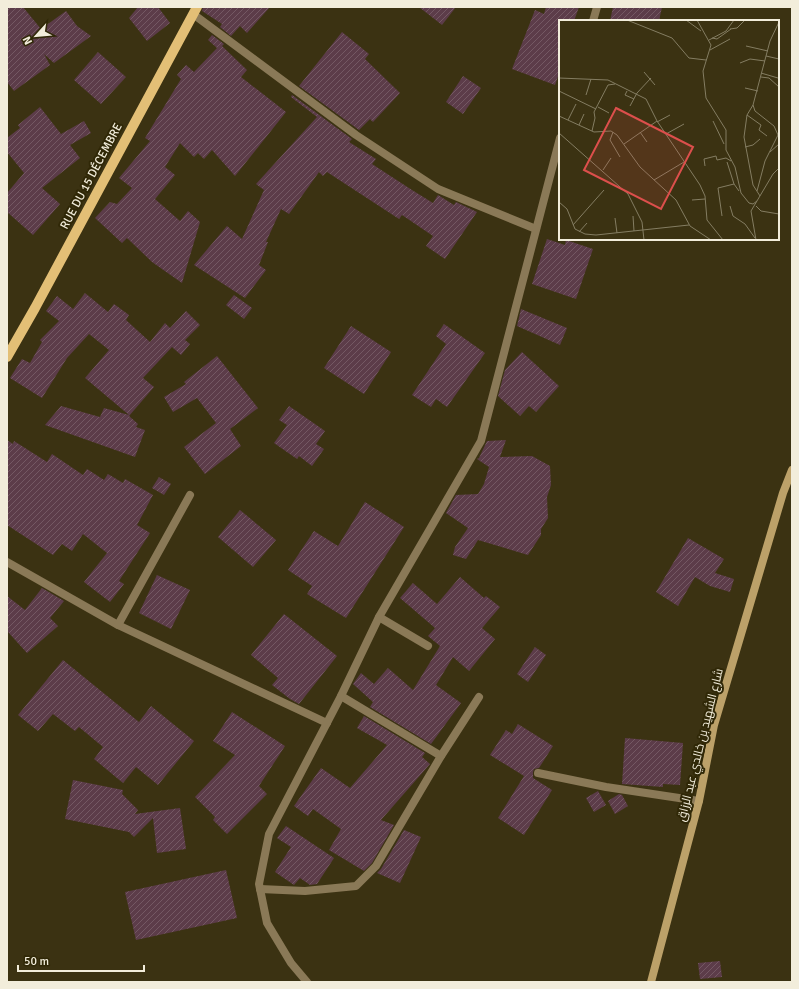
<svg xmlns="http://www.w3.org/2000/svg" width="799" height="989" font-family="Signika,Cairo,sans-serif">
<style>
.building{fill:url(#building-hatch)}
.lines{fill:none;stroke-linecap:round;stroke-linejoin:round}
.minor{stroke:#8a7957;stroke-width:8}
.secondary{stroke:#bca169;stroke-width:8}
.primary{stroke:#e3bf76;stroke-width:10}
.labels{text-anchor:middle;stroke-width:4;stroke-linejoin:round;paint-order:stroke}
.street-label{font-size:12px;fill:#f2eddb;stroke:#302807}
.inset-road{fill:none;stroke:#847d62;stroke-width:1}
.view{fill:#dc4f4c;fill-opacity:0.15;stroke:#dc4f4c;stroke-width:2}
.inset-edge{fill:none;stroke:#f2eddb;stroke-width:2}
</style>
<defs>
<pattern id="building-hatch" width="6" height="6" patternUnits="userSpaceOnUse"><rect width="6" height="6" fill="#5c3c49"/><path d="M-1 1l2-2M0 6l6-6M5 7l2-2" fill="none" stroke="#745863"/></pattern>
</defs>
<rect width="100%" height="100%" fill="#3b3212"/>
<!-- building -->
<g class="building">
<path d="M 7,7 L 23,7 L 41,29 L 66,11 L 77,26 L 91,36 L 54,63 L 44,54 L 50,65 L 14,91 L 7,82 Z"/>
<path d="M 138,7 L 158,7 L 170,23 L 147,41 L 129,18 Z"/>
<path d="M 203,7 L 270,7 L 247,33 L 240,26 L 231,36 L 220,27 L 222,24 L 202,11 Z"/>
<path d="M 419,7 L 456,7 L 442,25 Z"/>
<path d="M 546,7 L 579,7 L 574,21 L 560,21 L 560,71 L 555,85 L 512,69 L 535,10 L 544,14 Z"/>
<path d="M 613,7 L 662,7 L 659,21 L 610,21 Z"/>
<path d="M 342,32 L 369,54 L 365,59 L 400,93 L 373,122 L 370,119 L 359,130 L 299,86 Z"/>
<path d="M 212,35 L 224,44 L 222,46 L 247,70 L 241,77 L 286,112 L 235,176 L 212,150 L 204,159 L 198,153 L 194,157 L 180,143 L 165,167 L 175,175 L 155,199 L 180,221 L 188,211 L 200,222 L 182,283 L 152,262 L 127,238 L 122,243 L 95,218 L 110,202 L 117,204 L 132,188 L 119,178 L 150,141 L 145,138 L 181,79 L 177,75 L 186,65 L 194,72 L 217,48 L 208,40 Z"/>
<path d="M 98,52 L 126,77 L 101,104 L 74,80 Z"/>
<path d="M 463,76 L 481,88 L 463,114 L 446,102 Z"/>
<path d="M 292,95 L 352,139 L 349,142 L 376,159 L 372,164 L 412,190 L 433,203 L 438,195 L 454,205 L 456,202 L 477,212 L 445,259 L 426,246 L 433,236 L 402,215 L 399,219 L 327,172 L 323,176 L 319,172 L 289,214 L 281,209 L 266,242 L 268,242 L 259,265 L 266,270 L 245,298 L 194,265 L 227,226 L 242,239 L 264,190 L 256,184 L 317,117 L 291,97 Z"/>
<path d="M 40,107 L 61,134 L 84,121 L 91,133 L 70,145 L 80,158 L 42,188 L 60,204 L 33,235 L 7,212 L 7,193 L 24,173 L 7,152 L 7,138 L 20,128 L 18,125 Z"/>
<path d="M 547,239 L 565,245 L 566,240 L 593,249 L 576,299 L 532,284 Z"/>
<path d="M 85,293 L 108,312 L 114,304 L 129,315 L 126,320 L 150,342 L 165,323 L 170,328 L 186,311 L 200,325 L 185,340 L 190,344 L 181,355 L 172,347 L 143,378 L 154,387 L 129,416 L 138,424 L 136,427 L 145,430 L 135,457 L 45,425 L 61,406 L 100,417 L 104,408 L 129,415 L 85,378 L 109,350 L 89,334 L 67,358 L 42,398 L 10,378 L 22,359 L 30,363 L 42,342 L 40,340 L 59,321 L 46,311 L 57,296 L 73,309 Z"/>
<path d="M 234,295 L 252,308 L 244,319 L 226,305 Z"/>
<path d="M 521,309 L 567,328 L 560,345 L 517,326 Z"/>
<path d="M 444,324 L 485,353 L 447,407 L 436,399 L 431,407 L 412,395 L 446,344 L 436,336 Z"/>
<path d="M 351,326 L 391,352 L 364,394 L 324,368 Z"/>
<path d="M 522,352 L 559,386 L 536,412 L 529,406 L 520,416 L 498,396 L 505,370 Z"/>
<path d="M 217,356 L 258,408 L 230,429 L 241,446 L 205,474 L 184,447 L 216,423 L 197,398 L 173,412 L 164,397 L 186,384 L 184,382 Z"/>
<path d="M 289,406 L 325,431 L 316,444 L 324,449 L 312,466 L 299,456 L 297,459 L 274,443 L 287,425 L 279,420 Z"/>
<path d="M 7,440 L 13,444 L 14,441 L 47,462 L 52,454 L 83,475 L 87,469 L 104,480 L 108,474 L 123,483 L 125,479 L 153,495 L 137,525 L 150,533 L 119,581 L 124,584 L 110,602 L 84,582 L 107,553 L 83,534 L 72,551 L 62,544 L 53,555 L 7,525 Z"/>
<path d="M 506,440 L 500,457 L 532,456 L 550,466 L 551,485 L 547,497 L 548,518 L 541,529 L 541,535 L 528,555 L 478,540 L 466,559 L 453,555 L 455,547 L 468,528 L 446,513 L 456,495 L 478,494 L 484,484 L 489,467 L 477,459 L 479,458 L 487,441 Z"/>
<path d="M 159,477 L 171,484 L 164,495 L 152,488 Z"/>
<path d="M 365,502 L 404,527 L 346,618 L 307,594 L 312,586 L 288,570 L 314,531 L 338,546 Z"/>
<path d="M 240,510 L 276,540 L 253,567 L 218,537 Z"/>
<path d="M 688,538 L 724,559 L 715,573 L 734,579 L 730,592 L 710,586 L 695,577 L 678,606 L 656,592 Z"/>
<path d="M 157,575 L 190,590 L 171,629 L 139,613 Z"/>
<path d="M 460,577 L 484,598 L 486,596 L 500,607 L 482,628 L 495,639 L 469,671 L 453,657 L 436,685 L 461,703 L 431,744 L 370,707 L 373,702 L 353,684 L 361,673 L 374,684 L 388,668 L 413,690 L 440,646 L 428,636 L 435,628 L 400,598 L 413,583 L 437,604 Z"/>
<path d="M 42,588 L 64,601 L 50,618 L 58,626 L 27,653 L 7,631 L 7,596 L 25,610 Z"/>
<path d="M 284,614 L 337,656 L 299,704 L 290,699 L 272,685 L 278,678 L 251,655 Z"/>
<path d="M 535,647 L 546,655 L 528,682 L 517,674 Z"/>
<path d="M 63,660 L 139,722 L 151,706 L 194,741 L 158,785 L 136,767 L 123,783 L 94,759 L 103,747 L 79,727 L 75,731 L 53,714 L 38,731 L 18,715 Z"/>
<path d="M 232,712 L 285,746 L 259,786 L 267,794 L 227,834 L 213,820 L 215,817 L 195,797 L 235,755 L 213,741 Z"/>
<path d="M 364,716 L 425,753 L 422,757 L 430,764 L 381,820 L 394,825 L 372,863 L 364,871 L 329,850 L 341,829 L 313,809 L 308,816 L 294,806 L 321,768 L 350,788 L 387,745 L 357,728 Z"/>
<path d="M 518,724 L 553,746 L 539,768 L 534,769 L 533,772 L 533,778 L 552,790 L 524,835 L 498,818 L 524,776 L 490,755 L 506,730 L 512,734 Z"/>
<path d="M 625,738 L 683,743 L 680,785 L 663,784 L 663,787 L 622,784 Z"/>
<path d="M 73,780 L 123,790 L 122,794 L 138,810 L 135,814 L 180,808 L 186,849 L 157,853 L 153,818 L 134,837 L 129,832 L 65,819 Z"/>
<path d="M 598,791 L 606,805 L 594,812 L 586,798 Z"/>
<path d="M 619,794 L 622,795 L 628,806 L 615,814 L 608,801 Z"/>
<path d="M 286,826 L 334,858 L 317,884 L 310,885 L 300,878 L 294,885 L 275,872 L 291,847 L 277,838 Z"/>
<path d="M 404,830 L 421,837 L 400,883 L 377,873 L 381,869 Z"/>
<path d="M 226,870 L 237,918 L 136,940 L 125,892 Z"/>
<path d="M 720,961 L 722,977 L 700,979 L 698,963 Z"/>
</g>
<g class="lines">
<!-- minor -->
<g class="minor">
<path d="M 193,14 L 356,135 L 438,189 L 536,229"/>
<path d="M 593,21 L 597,7"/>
<path d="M 7,562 L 118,625 L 327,723"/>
<path d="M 379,617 L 428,646"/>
<path d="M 118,625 L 190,495"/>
<path d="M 341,696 L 441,756"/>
<path d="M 538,773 L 606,787 L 699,801"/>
<path d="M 260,889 L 305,891 L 356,886 L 376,866 L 441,756 L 479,697"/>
<path d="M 307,982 L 291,963 L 267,923 L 259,884 L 269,834 L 341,696 L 379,617 L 481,441 L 560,138"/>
</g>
<!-- secondary -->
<path class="secondary" d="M 651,982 L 699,801 L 714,725 L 783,493 L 792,470"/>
<!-- primary -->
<path class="primary" d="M 7,357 L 35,308 L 197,7"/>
</g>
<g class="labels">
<!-- street labels -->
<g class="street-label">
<text transform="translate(91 176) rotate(-62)" y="4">RUE DU 15 DÉCEMBRE</text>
<text transform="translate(700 745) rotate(-76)" y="4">شارع الشهيد بن خالدي عبد الرزاق</text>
</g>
</g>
<!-- overview -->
<g transform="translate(559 20)">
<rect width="220" height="220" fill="#3b3212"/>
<path class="inset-road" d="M 68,0 L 113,18 L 130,38 L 147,40M 127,0 L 142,11M 138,0 L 152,25 L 144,51 L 147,78 L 167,110 L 167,130 L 176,147 L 182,173 L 190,183 L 194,184 L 198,181M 171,9 L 178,8 L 186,0M 153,18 L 158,19 L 172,9M 150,20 L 167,11 L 175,0M 187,26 L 209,31M 151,30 L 171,19M 207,36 L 220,39M 181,43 L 191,39 L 206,41M 85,52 L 96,65M 202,53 L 219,58M 202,57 L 210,58 L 220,67M 0,58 L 49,60 L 87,79 L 98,101 L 141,165 L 146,176 L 148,200 L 164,220M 186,68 L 199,71M 0,71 L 37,89M 68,71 L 66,75 L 75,79M 27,75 L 32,59M 194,85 L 188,95 L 185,117 L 194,165 L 201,176M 71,86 L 78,73 L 92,58M 39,87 L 50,93M 188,95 L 202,105 L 200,110 L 208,116M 0,96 L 35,112 L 52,111 L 58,115 L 81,147 L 117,180 L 131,206 L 152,220M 9,100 L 17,84M 154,101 L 165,124M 98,102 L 111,95M 20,105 L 25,94M 33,111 L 36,98 L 35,92 L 49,65 L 56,64M 54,112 L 51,120 L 61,137M 81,112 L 88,122M 0,113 L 69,174 L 83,202 L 85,220M 107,114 L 125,104M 65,124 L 98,101M 186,127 L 194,125 L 201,119M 211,132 L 220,124M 168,142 L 175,164 L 180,171M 146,146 L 145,139 L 157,136 L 158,140 L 167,138 L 172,141M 44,150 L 52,138M 95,160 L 125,142M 198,171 L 206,141 L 219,115 L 215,106 L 196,91 L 194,85 L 211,21 L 220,2M 133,180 L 146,179M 0,182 L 8,189 L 16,209 L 26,214 L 37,215 L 130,205M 171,186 L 174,196 L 186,204 L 196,218M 197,186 L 202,191 L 220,194M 74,196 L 75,211M 163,196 L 159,168 L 175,164M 56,198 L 58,213M 14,205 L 45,170M 20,212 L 28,203M 197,220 L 192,191 L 214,154 L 220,148"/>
<path class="view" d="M 57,88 L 134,127 L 102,189 L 25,150 Z"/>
<rect width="220" height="220" class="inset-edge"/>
</g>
<!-- border -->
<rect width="799" height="989" fill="none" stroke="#f2eddb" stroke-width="16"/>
<!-- north arrow -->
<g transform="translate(36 36) rotate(243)" stroke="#302807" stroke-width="3" paint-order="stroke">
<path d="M0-3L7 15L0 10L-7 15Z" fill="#f2eddb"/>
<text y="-6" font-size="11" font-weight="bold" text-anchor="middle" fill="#f2eddb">N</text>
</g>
<!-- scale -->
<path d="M18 965v6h126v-6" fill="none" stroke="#f2eddb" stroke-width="2"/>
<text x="24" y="965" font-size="12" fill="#f2eddb" stroke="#302807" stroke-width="3" paint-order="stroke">50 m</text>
</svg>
